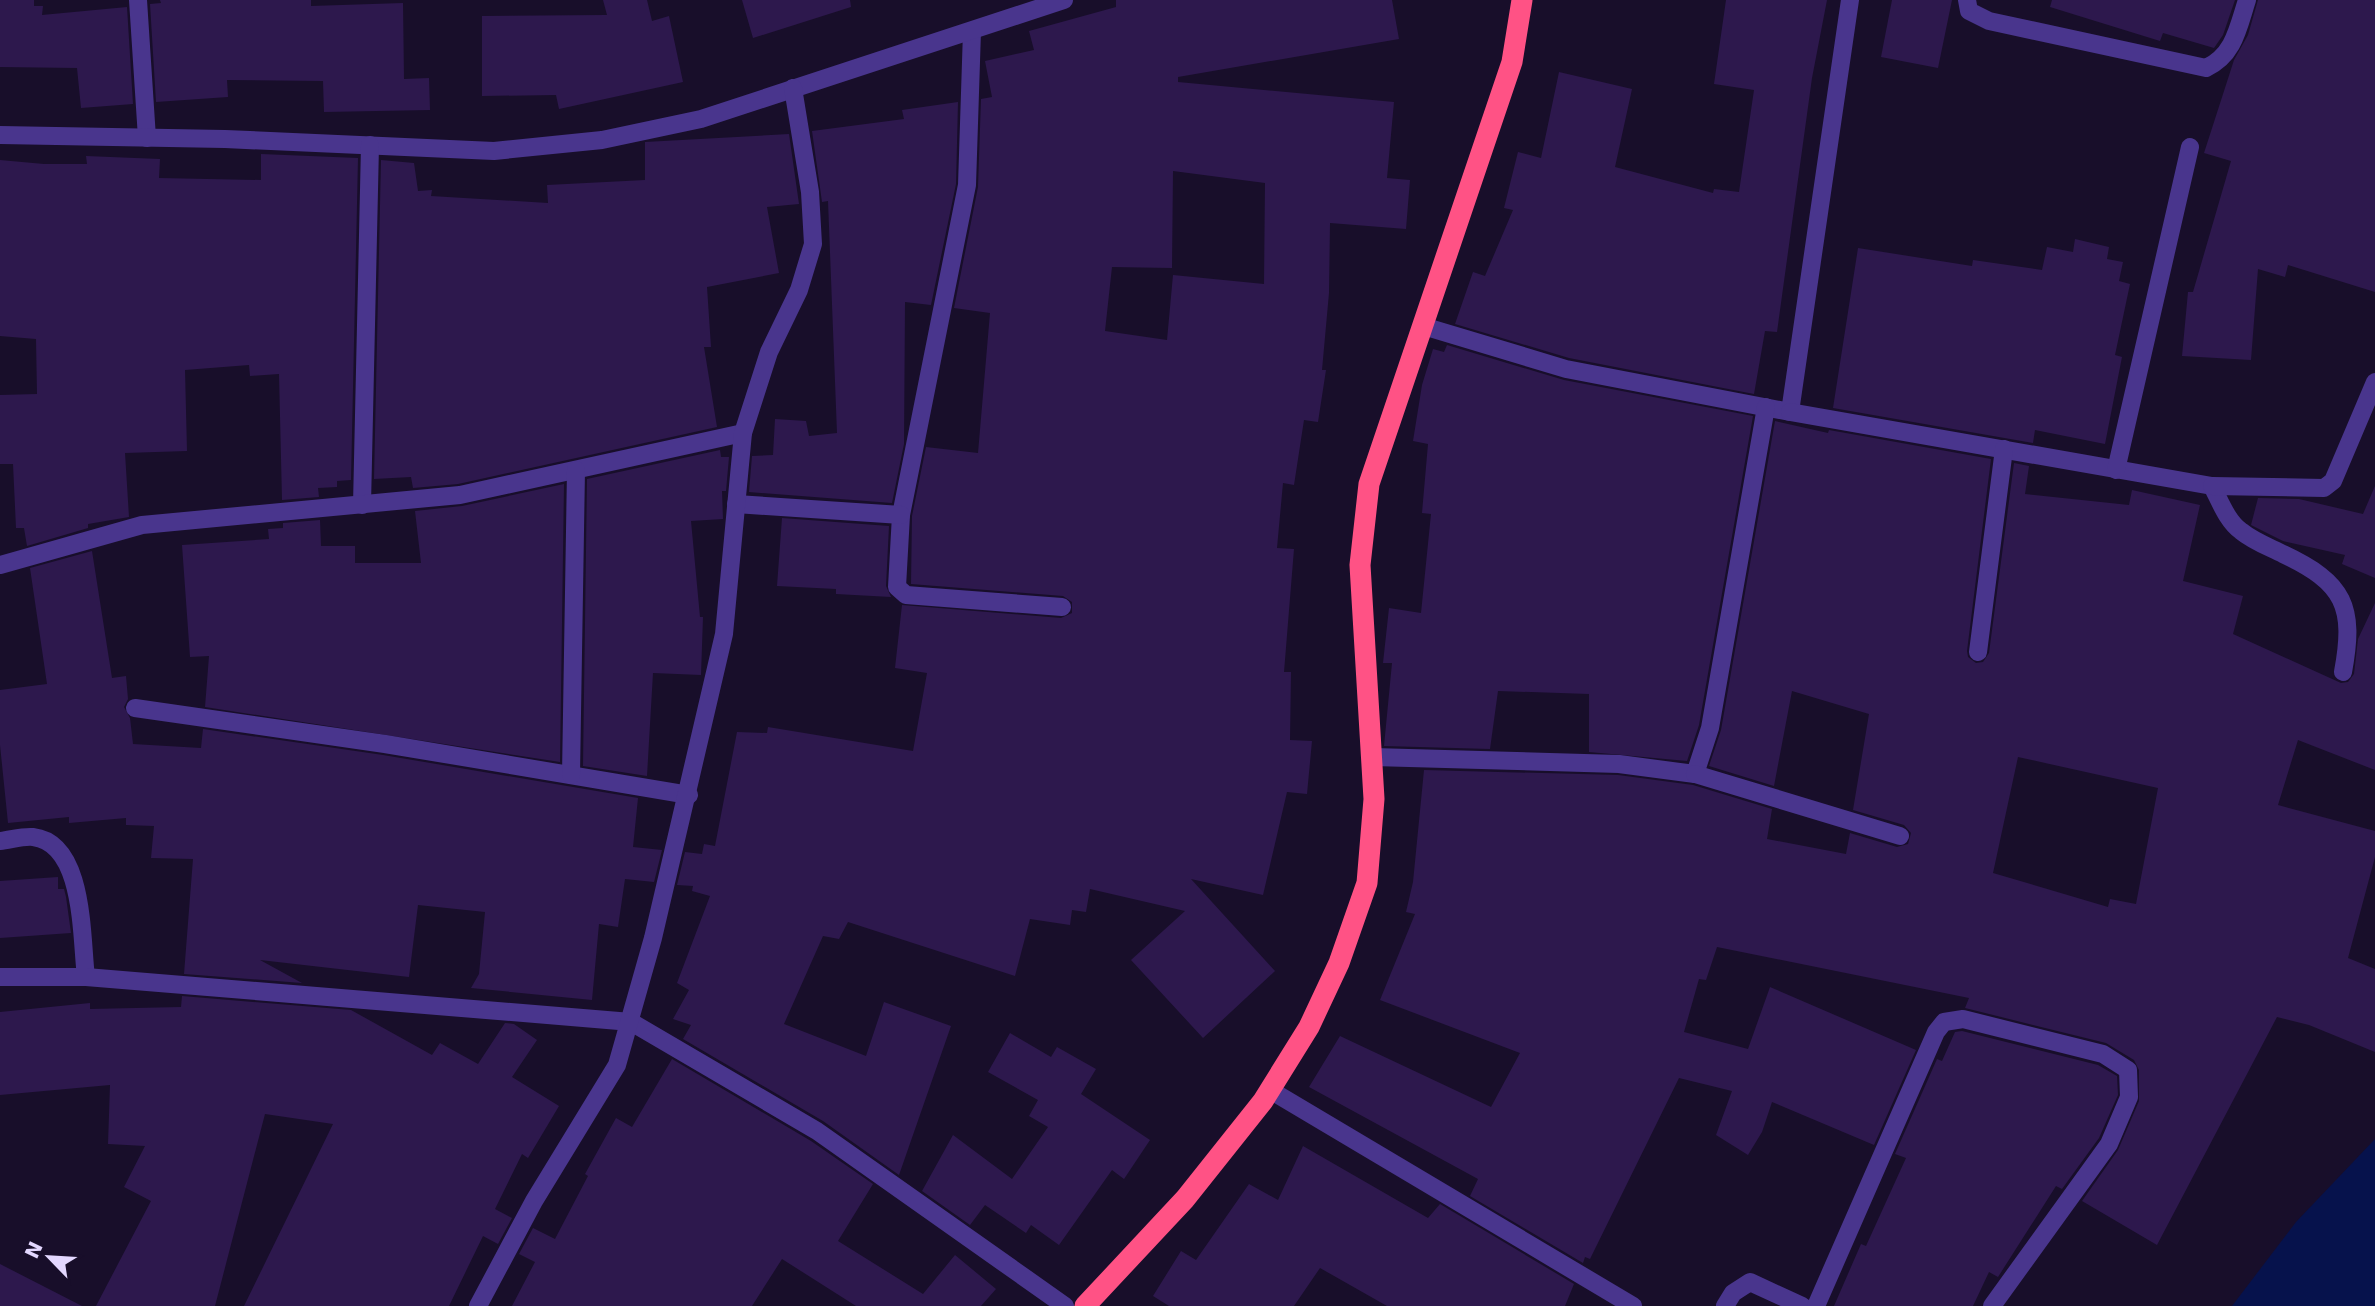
<svg xmlns="http://www.w3.org/2000/svg" width="2375" height="1306" font-family="'DejaVu Sans',sans-serif">
<style>
.water{fill:#06124c}
.building{fill:#2d184d;fill-rule:evenodd}
.lines{fill:none;stroke-linecap:round;stroke-linejoin:round}
.minor{stroke:#49358d;stroke-width:18}
.highway{stroke:#ff5285;stroke-width:21}
</style>
<rect width="100%" height="100%" fill="#180e2a"/>
<!-- water -->
<path class="water" d="M 2375,1139 L 2375,1306 L 2232,1306 L 2296,1222 Z"/>
<!-- building -->
<g class="building">
<path d="M 0,0 L 34,0 L 34,6 L 43,6 L 42,15 L 127,7 L 133,104 L 81,108 L 77,68 L 0,67 Z"/>
<path d="M 160,0 L 311,0 L 311,6 L 403,3 L 404,79 L 429,78 L 430,110 L 324,112 L 323,81 L 227,80 L 228,97 L 156,102 L 150,4 L 161,3 Z"/>
<path d="M 603,0 L 647,0 L 652,21 L 669,16 L 683,82 L 559,109 L 556,95 L 482,96 L 482,16 L 607,15 Z"/>
<path d="M 742,0 L 850,0 L 851,7 L 753,38 Z"/>
<path d="M 1116,0 L 1392,0 L 1399,39 L 1178,77 L 1178,82 L 1394,102 L 1387,178 L 1410,180 L 1406,229 L 1330,223 L 1329,293 L 1322,370 L 1326,370 L 1318,422 L 1304,420 L 1294,485 L 1283,483 L 1277,548 L 1294,549 L 1284,672 L 1291,672 L 1290,740 L 1312,741 L 1307,794 L 1287,792 L 1263,895 L 1191,879 L 1275,971 L 1203,1038 L 1131,960 L 1185,911 L 1090,889 L 1086,912 L 1072,910 L 1070,925 L 1030,919 L 1015,976 L 848,922 L 839,939 L 823,936 L 784,1024 L 866,1056 L 884,1002 L 951,1026 L 899,1175 L 823,1121 L 683,1039 L 691,1025 L 673,1019 L 689,990 L 677,983 L 710,896 L 692,891 L 693,886 L 677,885 L 685,852 L 702,854 L 704,844 L 715,846 L 737,732 L 767,733 L 768,727 L 913,751 L 927,673 L 895,668 L 902,605 L 1061,618 L 1072,613 L 1072,602 L 1063,596 L 911,584 L 912,516 L 926,447 L 978,453 L 990,313 L 954,308 L 978,187 L 981,99 L 992,97 L 985,61 L 1034,50 L 1029,31 L 1116,7 ZM 1173,171 L 1265,183 L 1264,284 L 1173,275 L 1167,340 L 1105,331 L 1112,267 L 1172,268 Z"/>
<path d="M 1726,0 L 1827,0 L 1812,78 L 1777,332 L 1765,331 L 1754,394 L 1569,358 L 1455,324 L 1473,272 L 1485,276 L 1513,210 L 1504,208 L 1518,152 L 1541,158 L 1559,72 L 1632,89 L 1615,167 L 1713,193 L 1714,189 L 1739,192 L 1754,90 L 1714,84 Z"/>
<path d="M 1892,0 L 1952,0 L 1938,68 L 1881,57 Z"/>
<path d="M 2052,0 L 2235,0 L 2223,35 L 2214,48 L 2163,33 L 2160,41 L 2050,7 Z"/>
<path d="M 2258,0 L 2375,0 L 2375,292 L 2288,265 L 2285,277 L 2258,269 L 2251,360 L 2182,356 L 2188,292 L 2193,292 L 2231,161 L 2204,153 L 2234,60 L 2248,35 Z"/>
<path d="M 958,102 L 956,184 L 931,305 L 905,302 L 904,444 L 892,503 L 749,492 L 752,456 L 773,455 L 775,419 L 806,421 L 809,436 L 837,433 L 828,201 L 822,202 L 812,131 L 904,119 L 902,110 Z"/>
<path d="M 789,134 L 799,204 L 767,207 L 779,273 L 707,287 L 711,347 L 704,347 L 717,427 L 458,484 L 413,488 L 411,477 L 374,479 L 381,160 L 414,163 L 418,191 L 432,190 L 431,196 L 548,203 L 547,185 L 645,180 L 645,142 Z"/>
<path d="M 261,154 L 358,158 L 351,480 L 337,481 L 337,487 L 318,488 L 319,497 L 282,500 L 279,374 L 250,376 L 249,365 L 185,370 L 187,451 L 125,453 L 129,517 L 88,524 L 88,528 L 27,546 L 24,528 L 16,528 L 13,464 L 0,464 L 0,395 L 37,394 L 36,339 L 0,336 L 0,160 L 44,164 L 87,164 L 86,156 L 160,159 L 159,178 L 261,180 Z"/>
<path d="M 2075,239 L 2109,247 L 2107,259 L 2123,262 L 2119,281 L 2130,284 L 2115,355 L 2122,357 L 2105,444 L 2035,430 L 2033,443 L 1833,408 L 1858,248 L 1972,266 L 1973,260 L 2042,270 L 2047,247 L 2073,252 Z"/>
<path d="M 1447,345 L 1564,380 L 1753,416 L 1699,725 L 1687,761 L 1589,752 L 1589,694 L 1498,691 L 1490,749 L 1384,746 L 1392,663 L 1383,663 L 1389,608 L 1421,613 L 1431,514 L 1422,513 L 1428,444 L 1413,441 L 1422,385 L 1433,349 L 1444,352 Z"/>
<path d="M 1775,421 L 1828,433 L 1829,430 L 1991,459 L 1967,651 L 1968,657 L 1976,663 L 1983,662 L 1989,653 L 2014,463 L 2029,466 L 2025,494 L 2129,505 L 2132,490 L 2200,505 L 2183,581 L 2243,596 L 2233,634 L 2341,683 L 2348,682 L 2354,674 L 2358,639 L 2375,603 L 2375,770 L 2298,740 L 2278,805 L 2375,831 L 2375,857 L 2348,958 L 2375,969 L 2375,1052 L 2309,1025 L 2277,1017 L 2157,1245 L 2082,1201 L 2118,1150 L 2139,1101 L 2139,1070 L 2134,1060 L 2106,1043 L 1965,1008 L 1969,998 L 1717,947 L 1706,980 L 1699,979 L 1684,1032 L 1748,1049 L 1770,987 L 1916,1050 L 1874,1145 L 1772,1102 L 1762,1132 L 1748,1155 L 1716,1135 L 1732,1091 L 1679,1078 L 1590,1259 L 1585,1257 L 1583,1263 L 1470,1196 L 1478,1179 L 1309,1087 L 1340,1036 L 1491,1107 L 1520,1053 L 1380,1000 L 1415,914 L 1406,912 L 1413,882 L 1424,770 L 1618,775 L 1693,785 L 1772,809 L 1767,839 L 1846,854 L 1850,833 L 1897,847 L 1908,844 L 1911,833 L 1904,825 L 1853,810 L 1869,714 L 1792,691 L 1774,786 L 1709,766 L 1721,730 ZM 2018,757 L 2158,788 L 2136,904 L 2110,899 L 2108,907 L 1993,873 Z"/>
<path d="M 720,450 L 721,457 L 729,457 L 726,491 L 722,491 L 723,519 L 691,521 L 700,617 L 703,617 L 701,675 L 653,673 L 647,776 L 583,766 L 587,479 Z"/>
<path d="M 564,484 L 560,762 L 205,707 L 209,656 L 190,657 L 182,545 L 269,539 L 268,529 L 283,528 L 283,523 L 320,520 L 321,546 L 355,546 L 355,563 L 421,563 L 415,511 L 462,506 Z"/>
<path d="M 2375,486 L 2375,578 L 2342,564 L 2345,555 L 2283,541 L 2251,525 L 2258,498 L 2299,499 L 2363,514 Z"/>
<path d="M 782,518 L 889,526 L 886,586 L 891,597 L 836,594 L 836,589 L 777,586 Z"/>
<path d="M 92,551 L 112,678 L 126,676 L 128,699 L 124,707 L 130,718 L 133,744 L 201,748 L 203,729 L 383,755 L 638,798 L 633,847 L 662,850 L 654,882 L 625,879 L 618,927 L 599,924 L 592,1000 L 471,988 L 479,974 L 485,912 L 418,905 L 409,977 L 260,960 L 302,983 L 184,974 L 193,859 L 151,858 L 154,826 L 126,825 L 126,818 L 69,823 L 69,817 L 8,823 L 0,745 L 0,690 L 47,684 L 30,568 Z"/>
<path d="M 58,877 L 58,889 L 64,889 L 66,897 L 71,933 L 0,938 L 0,881 Z"/>
<path d="M 182,996 L 351,1010 L 432,1055 L 440,1043 L 478,1064 L 505,1023 L 514,1024 L 537,1040 L 512,1077 L 559,1106 L 528,1158 L 522,1154 L 495,1209 L 512,1218 L 498,1244 L 483,1236 L 449,1306 L 244,1306 L 333,1124 L 265,1114 L 215,1306 L 96,1306 L 151,1201 L 124,1187 L 145,1146 L 108,1144 L 110,1085 L 0,1095 L 0,1012 L 90,1003 L 90,1009 L 181,1007 Z"/>
<path d="M 1962,1031 L 2098,1065 L 2117,1076 L 2118,1095 L 2099,1138 L 2062,1189 L 2056,1186 L 1998,1277 L 1989,1272 L 1973,1306 L 1834,1306 L 1861,1244 L 1866,1246 L 1906,1158 L 1895,1154 L 1937,1059 L 1942,1061 L 1955,1032 Z"/>
<path d="M 1010,1033 L 1051,1057 L 1057,1047 L 1096,1069 L 1081,1094 L 1150,1140 L 1124,1179 L 1112,1170 L 1059,1245 L 1031,1225 L 1026,1233 L 985,1205 L 970,1225 L 922,1191 L 953,1135 L 1012,1179 L 1048,1127 L 1029,1116 L 1038,1100 L 988,1072 Z"/>
<path d="M 672,1059 L 811,1141 L 873,1184 L 838,1241 L 923,1294 L 955,1255 L 996,1289 L 981,1306 L 856,1306 L 782,1259 L 752,1306 L 512,1306 L 535,1262 L 519,1254 L 533,1228 L 555,1239 L 588,1176 L 585,1174 L 616,1118 L 632,1127 Z"/>
<path d="M 1303,1146 L 1428,1218 L 1440,1204 L 1574,1284 L 1565,1306 L 1387,1306 L 1320,1268 L 1294,1306 L 1169,1306 L 1153,1296 L 1181,1251 L 1196,1260 L 1249,1184 L 1278,1200 Z"/>
<path d="M 0,1264 L 82,1306 L 0,1306 Z"/>
</g>
<g class="lines">
<!-- minor -->
<g class="minor">
<path d="M 138,0 L 147,138"/>
<path d="M 1967,0 L 1969,11 L 1989,21 L 2206,68 C 2234,55 2238,28 2247,0"/>
<path d="M 972,31 L 967,185 L 901,515 L 897,587 L 906,595 L 1062,607"/>
<path d="M 0,135 L 225,139 L 494,151 L 602,140 L 701,119 L 1064,0"/>
<path d="M 1423,326 L 1566,369 L 1790,412 L 1850,0"/>
<path d="M 1790,412 L 2212,486 C 2220,501 2227,521 2241,531 C 2253,541 2269,547 2283,554 C 2345,583 2355,607 2343,672"/>
<path d="M 2116,470 L 2190,147"/>
<path d="M 2212,486 L 2324,488 L 2333,481 L 2375,382"/>
<path d="M 736,504 L 901,515"/>
<path d="M 362,505 L 370,145"/>
<path d="M 0,565 L 142,525 L 460,495 L 743,433"/>
<path d="M 1978,652 L 2004,449"/>
<path d="M 135,708 L 385,744 L 689,795"/>
<path d="M 1373,757 L 1619,764 L 1695,774 L 1710,728 L 1766,407"/>
<path d="M 1695,774 L 1900,836"/>
<path d="M 571,775 L 576,470"/>
<path d="M 0,841 C 10,840 23,836 33,837 C 85,843 81,938 86,977"/>
<path d="M 0,977 L 86,977 L 631,1022 L 817,1131 L 1065,1306"/>
<path d="M 1270,1090 L 1633,1306"/>
<path d="M 478,1306 L 534,1201 L 617,1065 L 653,938 L 724,634 L 743,433 L 769,352 L 799,290 L 813,244 L 810,192 L 793,88"/>
<path d="M 1725,1306 L 1733,1293 L 1750,1282 L 1802,1306"/>
<path d="M 1816,1306 L 1936,1032 L 1944,1022 L 1963,1019 L 2103,1054 L 2128,1070 L 2129,1097 L 2109,1144 L 1992,1306"/>
</g>
<!-- highway -->
<path class="highway" d="M 1085,1306 L 1185,1199 L 1263,1101 L 1309,1027 L 1339,963 L 1367,883 L 1374,799 L 1360,565 L 1369,484 L 1512,62 L 1522,0"/>
</g>
<!-- north arrow -->
<g transform="translate(49 1257) rotate(295)" stroke="#180e2a" stroke-width="5" paint-order="stroke">
<path d="M0-5L12 26L0 18L-12 26Z" fill="#e3d7ff"/>
<text y="-10" font-size="19" font-weight="bold" text-anchor="middle" fill="#e3d7ff">N</text>
</g>
</svg>
